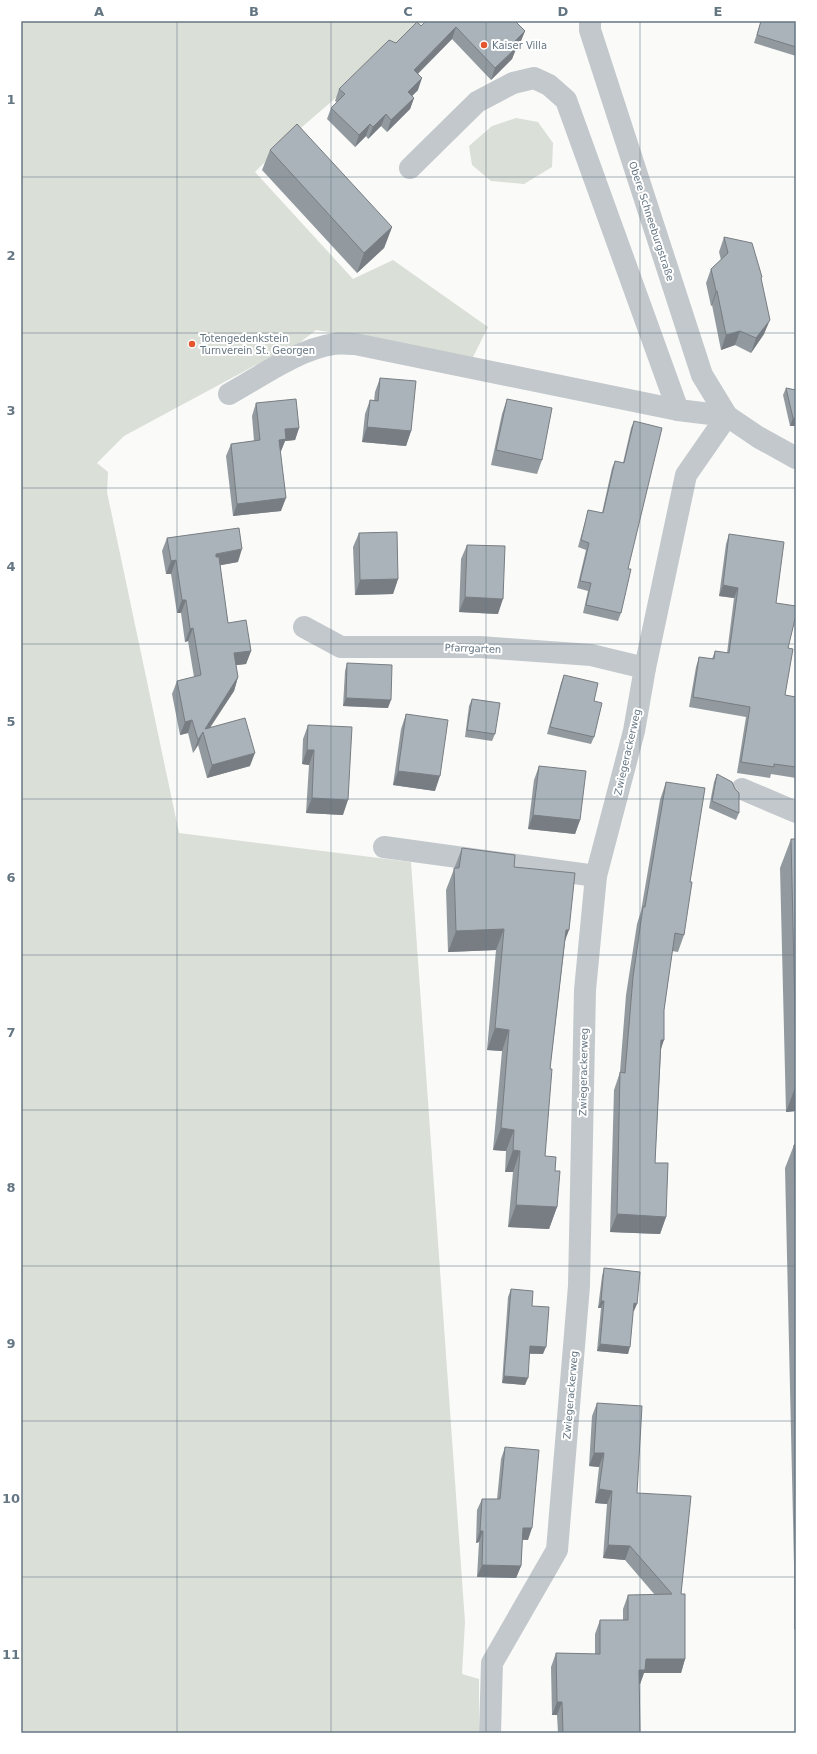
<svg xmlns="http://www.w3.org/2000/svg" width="817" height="1754" font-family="'DejaVu Sans',sans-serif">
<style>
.green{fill:#dadfd7}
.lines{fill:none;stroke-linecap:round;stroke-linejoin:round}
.minor{stroke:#c3c8cc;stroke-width:22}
.wall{fill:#929a9f}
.shaded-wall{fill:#777d82}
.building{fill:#aab3b9;stroke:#777d82}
.grid{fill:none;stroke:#657683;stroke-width:1;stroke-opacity:0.55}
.poi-dot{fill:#e4572e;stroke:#fff;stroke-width:1.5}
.labels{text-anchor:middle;stroke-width:4;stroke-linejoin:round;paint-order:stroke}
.poi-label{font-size:10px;fill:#657683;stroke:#fff;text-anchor:start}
.street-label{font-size:10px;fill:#657683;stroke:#fff}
.neatline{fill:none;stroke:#657683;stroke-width:1.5}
.grid-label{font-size:13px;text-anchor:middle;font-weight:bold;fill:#657683}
</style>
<rect width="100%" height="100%" fill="#fafaf8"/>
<!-- green -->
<g class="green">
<path d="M 21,21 L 425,21 L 288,139 L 255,172 L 353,279 L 393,260 L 488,327 L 470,363 L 368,338 L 316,330 L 289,351 L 254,366 L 124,436 L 97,463 L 108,472 L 107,492 L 179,833 L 411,862 L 465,1622 L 462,1674 L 479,1679 L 479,1733 L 21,1733 Z"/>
<path d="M 516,118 L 538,122 L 553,143 L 552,167 L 524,184 L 491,181 L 472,165 L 469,146 L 492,126 Z"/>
</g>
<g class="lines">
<!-- minor -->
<g class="minor">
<path d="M 590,21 L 590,30 L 702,375 L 727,416 L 758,437 L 796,458"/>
<path d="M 410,168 L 477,102 L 513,83 L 534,78 L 549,85 L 566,100 L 678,410"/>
<path d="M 229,394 C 262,376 296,350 334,344 C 341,343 348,344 355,344 L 678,410 L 727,416 L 686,475 L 645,668 L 634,731 L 596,876 L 585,990 L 579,1286 L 557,1550 L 492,1663 L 490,1733"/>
<path d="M 304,627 L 341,647 L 480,647 L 591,655 L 645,668"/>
<path d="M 742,789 L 796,812"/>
<path d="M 384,847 L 596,876"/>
</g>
</g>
<!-- wall -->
<g class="wall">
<path d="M 761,21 L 796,21 L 796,56 L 754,43 Z"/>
<path d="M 421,26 L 525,31 L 520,43 L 516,47 L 512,59 L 491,80 L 452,39 L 418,74 L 418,90 L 412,96 L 414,98 L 410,109 L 387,132 L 381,126 L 368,139 L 366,136 L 355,147 L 327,119 L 331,108 L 337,102 L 335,101 L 339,89 L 396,43 Z"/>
<path d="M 270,150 L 392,227 L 384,248 L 357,273 L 262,170 Z"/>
<path d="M 724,237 L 762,277 L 761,279 L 764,334 L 751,353 L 735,345 L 721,350 L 712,305 L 711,306 L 706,283 L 711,269 L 721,260 L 719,252 Z"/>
<path d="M 380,378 L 411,431 L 406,446 L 362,442 L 365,414 L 370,400 L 374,401 L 375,392 Z"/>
<path d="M 786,388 L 796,426 L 790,426 L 783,395 Z"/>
<path d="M 507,399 L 542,460 L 537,474 L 491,465 L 502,414 Z"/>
<path d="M 256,403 L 299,428 L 295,440 L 285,441 L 281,451 L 280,452 L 281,511 L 233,516 L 226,456 L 231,444 L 254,441 L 252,416 Z"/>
<path d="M 634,421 L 628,569 L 621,613 L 618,621 L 583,613 L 588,591 L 577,588 L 586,550 L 578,547 L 586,518 L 588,510 L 602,513 L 612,468 L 615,461 L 623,463 L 631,428 Z"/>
<path d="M 359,533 L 398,579 L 393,594 L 355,595 L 353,547 Z"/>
<path d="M 729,534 L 776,603 L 788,648 L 785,695 L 796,697 L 796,778 L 771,774 L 770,778 L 737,773 L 746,717 L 689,707 L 696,667 L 699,657 L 712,659 L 715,651 L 727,653 L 734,598 L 719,596 L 726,544 Z"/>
<path d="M 167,538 L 238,562 L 220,565 L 228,623 L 251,651 L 246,664 L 236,665 L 238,677 L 234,691 L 210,728 L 250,766 L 207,778 L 198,745 L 193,753 L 188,733 L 180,735 L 172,694 L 177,681 L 194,677 L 188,641 L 185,642 L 181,613 L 177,613 L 171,574 L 166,574 L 162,551 Z"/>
<path d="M 467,545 L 498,614 L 459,612 L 461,559 Z"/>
<path d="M 347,663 L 388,708 L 343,706 L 345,671 Z"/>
<path d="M 564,675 L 594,701 L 594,737 L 591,744 L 547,734 L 561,683 Z"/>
<path d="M 472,699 L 495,734 L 492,741 L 465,737 L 469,706 Z"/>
<path d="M 406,714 L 435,791 L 393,785 L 401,729 Z"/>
<path d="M 308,725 L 343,815 L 306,813 L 309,765 L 302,764 L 303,739 Z"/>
<path d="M 539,766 L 580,820 L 575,834 L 528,829 L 534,780 Z"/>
<path d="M 717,774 L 739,813 L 736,820 L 709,808 L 714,782 Z"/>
<path d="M 666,782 L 690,882 L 684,935 L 678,952 L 672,951 L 664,1010 L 661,1050 L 655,1163 L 666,1217 L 660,1234 L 610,1232 L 614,1090 L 620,1072 L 626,995 L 637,924 L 641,911 L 660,800 Z"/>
<path d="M 791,839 L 796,839 L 796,1111 L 786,1112 L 780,868 Z"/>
<path d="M 462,848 L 514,867 L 565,942 L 550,1069 L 545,1156 L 555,1171 L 557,1207 L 549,1229 L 508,1227 L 513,1172 L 505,1172 L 506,1151 L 493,1150 L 502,1051 L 487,1050 L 496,950 L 448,952 L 446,890 Z"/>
<path d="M 796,1144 L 796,1629 L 794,1629 L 794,1564 L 785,1168 L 794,1145 Z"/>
<path d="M 604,1268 L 634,1311 L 633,1311 L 628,1354 L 597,1351 L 601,1308 L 598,1308 L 602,1276 Z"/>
<path d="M 511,1289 L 532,1306 L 543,1354 L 529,1354 L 525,1385 L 502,1383 L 508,1297 Z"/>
<path d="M 597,1403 L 681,1594 L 685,1659 L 681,1673 L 644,1673 L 640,1684 L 639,1684 L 640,1733 L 558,1733 L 557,1715 L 552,1715 L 551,1667 L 556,1653 L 595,1654 L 595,1634 L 600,1620 L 623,1620 L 623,1609 L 628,1595 L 655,1595 L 625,1560 L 603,1558 L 607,1504 L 595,1503 L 599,1467 L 589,1466 L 592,1416 Z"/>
<path d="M 505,1447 L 528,1540 L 522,1540 L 521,1566 L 516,1578 L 477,1577 L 479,1542 L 476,1543 L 477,1510 L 482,1499 L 497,1499 L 501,1459 Z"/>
</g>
<!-- shaded-wall -->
<g class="shaded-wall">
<path d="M 456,27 L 452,39 L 410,81 L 414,70 Z"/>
<path d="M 525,31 L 520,43 L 508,54 L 513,43 Z"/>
<path d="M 517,47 L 512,59 L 491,80 L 495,68 Z"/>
<path d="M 422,78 L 418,90 L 404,104 L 408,92 Z"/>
<path d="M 414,98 L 410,109 L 387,132 L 391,120 Z"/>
<path d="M 386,114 L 381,126 L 368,139 L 373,127 Z"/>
<path d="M 370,124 L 366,136 L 355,147 L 359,135 Z"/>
<path d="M 392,227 L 384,248 L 357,273 L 364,253 Z"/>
<path d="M 716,291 L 717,291 L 712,305 L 711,306 Z"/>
<path d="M 770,320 L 764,334 L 751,353 L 756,338 Z"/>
<path d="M 740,331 L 735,345 L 721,350 L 726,335 Z"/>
<path d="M 793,418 L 796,419 L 796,426 L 790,426 Z"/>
<path d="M 367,427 L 411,431 L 406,446 L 362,442 Z"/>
<path d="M 299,428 L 295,440 L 285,441 L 281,451 L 274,452 L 279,440 L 285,429 Z"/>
<path d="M 286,498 L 281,511 L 233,516 L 237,504 Z"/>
<path d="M 242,549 L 238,562 L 211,567 L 216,554 Z"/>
<path d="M 176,560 L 171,574 L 166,574 L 171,561 Z"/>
<path d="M 398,579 L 393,594 L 355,595 L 360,580 Z"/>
<path d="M 723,585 L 738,588 L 734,598 L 719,596 Z"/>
<path d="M 465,597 L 503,599 L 498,614 L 459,612 Z"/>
<path d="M 182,600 L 186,600 L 181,613 L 177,613 Z"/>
<path d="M 193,628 L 188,641 L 185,642 L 190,629 Z"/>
<path d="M 251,651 L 246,664 L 229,666 L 234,653 Z"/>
<path d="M 238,677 L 234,691 L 204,736 L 205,729 Z"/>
<path d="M 346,698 L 391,700 L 388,708 L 343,706 Z"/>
<path d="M 192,720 L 188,733 L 180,735 L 185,722 Z"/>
<path d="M 203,732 L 198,745 L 193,753 L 198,740 Z"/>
<path d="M 307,750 L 314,750 L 309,765 L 302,764 Z"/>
<path d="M 255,753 L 250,766 L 207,778 L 212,765 Z"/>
<path d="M 398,771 L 440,776 L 435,791 L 393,785 Z"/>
<path d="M 312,798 L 348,800 L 343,815 L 306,813 Z"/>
<path d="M 533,815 L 580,820 L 575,834 L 528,829 Z"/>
<path d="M 504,929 L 496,950 L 448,952 L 456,931 Z"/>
<path d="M 566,930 L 569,930 L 561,952 Z"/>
<path d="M 495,1028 L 509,1030 L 502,1051 L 487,1050 Z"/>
<path d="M 661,1040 L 664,1040 L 658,1058 Z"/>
<path d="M 796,1085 L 796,1111 L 786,1112 Z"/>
<path d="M 501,1128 L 514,1130 L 506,1151 L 493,1150 Z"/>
<path d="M 513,1150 L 520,1151 L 513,1172 L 505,1172 Z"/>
<path d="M 516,1205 L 557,1207 L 549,1229 L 508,1227 Z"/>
<path d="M 617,1214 L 666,1217 L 660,1234 L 610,1232 Z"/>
<path d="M 601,1301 L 604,1301 L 601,1308 L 598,1308 Z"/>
<path d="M 634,1303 L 637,1304 L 634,1311 L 631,1311 Z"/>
<path d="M 600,1344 L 630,1347 L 628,1354 L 597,1351 Z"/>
<path d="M 530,1346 L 546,1347 L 543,1354 L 527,1353 Z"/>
<path d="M 504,1376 L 528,1378 L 525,1385 L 502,1383 Z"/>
<path d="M 594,1453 L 604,1453 L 599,1467 L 589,1466 Z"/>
<path d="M 599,1489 L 612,1491 L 607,1504 L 595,1503 Z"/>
<path d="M 523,1528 L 532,1528 L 528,1540 L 518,1539 Z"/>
<path d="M 480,1531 L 483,1531 L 479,1542 L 476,1543 Z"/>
<path d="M 608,1545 L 630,1546 L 625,1560 L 603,1558 Z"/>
<path d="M 482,1565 L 521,1566 L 516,1578 L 477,1577 Z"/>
<path d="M 796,1623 L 796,1629 L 794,1629 Z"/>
<path d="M 646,1659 L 685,1659 L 681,1673 L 644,1673 L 640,1684 L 634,1684 L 639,1670 Z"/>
<path d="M 557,1702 L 562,1702 L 557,1715 L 552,1715 Z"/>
</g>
<!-- building -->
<g class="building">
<path d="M 426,21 L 515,21 L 525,31 L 513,43 L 517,47 L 495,68 L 456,27 L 414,70 L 422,78 L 408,92 L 414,98 L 391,120 L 386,114 L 373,127 L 370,124 L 359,135 L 331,108 L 345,94 L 339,89 L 389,40 L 396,43 L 417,22 L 421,26 Z"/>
<path d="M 761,21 L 796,21 L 796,47 L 757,35 Z"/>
<path d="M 297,124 L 392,227 L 364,253 L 270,150 Z"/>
<path d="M 724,237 L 752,243 L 762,277 L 761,278 L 770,320 L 756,338 L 740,331 L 726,335 L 717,291 L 716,291 L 711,269 L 728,253 Z"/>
<path d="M 380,378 L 416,381 L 411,431 L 367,427 L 370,400 L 378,401 Z"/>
<path d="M 786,388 L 796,390 L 796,419 L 793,418 Z"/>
<path d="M 296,399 L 299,428 L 285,429 L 286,439 L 279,440 L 286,498 L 237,504 L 231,444 L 260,440 L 256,403 Z"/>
<path d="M 507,399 L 552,408 L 542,460 L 496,450 Z"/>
<path d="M 634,421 L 662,428 L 628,569 L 631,569 L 621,613 L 586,605 L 591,583 L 580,581 L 589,543 L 581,540 L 588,510 L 603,513 L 615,461 L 624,463 Z"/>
<path d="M 239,528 L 242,549 L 216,554 L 216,557 L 219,557 L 228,623 L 246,620 L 251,651 L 234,653 L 238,677 L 205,729 L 245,718 L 255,753 L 212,765 L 203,732 L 198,740 L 192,720 L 185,722 L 177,681 L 201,675 L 193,628 L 190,629 L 186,600 L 182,600 L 176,560 L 171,561 L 167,538 Z"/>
<path d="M 397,532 L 398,579 L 360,580 L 359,533 Z"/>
<path d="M 729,534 L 784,542 L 776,603 L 796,606 L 796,615 L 788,648 L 793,649 L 785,695 L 796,697 L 796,767 L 774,764 L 774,767 L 741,762 L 750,707 L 693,697 L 699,657 L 714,659 L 715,651 L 729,653 L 738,588 L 723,585 Z"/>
<path d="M 467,545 L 505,546 L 503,599 L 465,597 Z"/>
<path d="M 347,663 L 392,665 L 391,700 L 346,698 Z"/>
<path d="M 564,675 L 598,683 L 594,701 L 602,703 L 594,737 L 550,727 Z"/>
<path d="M 472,699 L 500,703 L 495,734 L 467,730 Z"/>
<path d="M 406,714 L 448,720 L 440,776 L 398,771 Z"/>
<path d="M 308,725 L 352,727 L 348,800 L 312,798 L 314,750 L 307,750 Z"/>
<path d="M 539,766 L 586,771 L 580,820 L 533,815 Z"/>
<path d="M 717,774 L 732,782 L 735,789 L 739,793 L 739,813 L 712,801 Z"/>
<path d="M 666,782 L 705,788 L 690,882 L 692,882 L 684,935 L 675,933 L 664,1010 L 664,1040 L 661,1040 L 655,1163 L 668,1163 L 666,1217 L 617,1214 L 620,1072 L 625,1073 L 633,977 L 643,907 L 645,907 Z"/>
<path d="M 791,839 L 796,839 L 796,1057 Z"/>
<path d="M 462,848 L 515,855 L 514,867 L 575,873 L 569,930 L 566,930 L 550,1069 L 552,1069 L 545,1156 L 556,1157 L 555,1171 L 560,1171 L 557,1207 L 516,1205 L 520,1151 L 513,1150 L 514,1130 L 501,1128 L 509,1030 L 495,1028 L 504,929 L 456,931 L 454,868 L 459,868 Z"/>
<path d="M 796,1144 L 796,1243 L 794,1145 Z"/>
<path d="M 604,1268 L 640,1272 L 637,1304 L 634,1303 L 630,1347 L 600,1344 L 604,1301 L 601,1301 Z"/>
<path d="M 511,1289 L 533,1291 L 532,1306 L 549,1307 L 546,1347 L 530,1346 L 528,1378 L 504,1376 Z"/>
<path d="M 597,1403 L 642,1406 L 637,1493 L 691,1496 L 681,1594 L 685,1594 L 685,1659 L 646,1659 L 645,1670 L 639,1670 L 640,1733 L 563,1733 L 562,1702 L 557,1702 L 556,1653 L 600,1654 L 600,1620 L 628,1620 L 628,1595 L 672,1594 L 630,1546 L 608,1545 L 612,1491 L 599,1489 L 604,1453 L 594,1453 Z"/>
<path d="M 505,1447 L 539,1450 L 532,1528 L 523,1528 L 521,1566 L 482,1565 L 483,1531 L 480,1531 L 482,1499 L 500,1499 Z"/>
</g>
<!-- grid -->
<path class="grid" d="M 177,21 L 177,1733M 331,21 L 331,1733M 486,21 L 486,1733M 640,21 L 640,1733M 21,177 L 796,177M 21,333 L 796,333M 21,488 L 796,488M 21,644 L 796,644M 21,799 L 796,799M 21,955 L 796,955M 21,1110 L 796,1110M 21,1266 L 796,1266M 21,1421 L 796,1421M 21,1577 L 796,1577"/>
<!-- markers -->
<g class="poi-dot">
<circle cx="484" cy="45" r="4"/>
<circle cx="192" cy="344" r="4"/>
</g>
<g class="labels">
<!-- poi labels -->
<g class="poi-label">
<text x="492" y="49">Kaiser Villa</text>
<text x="200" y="342">Totengedenkstein<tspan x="200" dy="12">Turnverein St. Georgen</tspan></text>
</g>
<!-- street labels -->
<g class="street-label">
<text transform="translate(652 221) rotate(72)" y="4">Obere Schneeburgstraße</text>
<text transform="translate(473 648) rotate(2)" y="4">Pfarrgarten</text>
<text transform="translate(627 752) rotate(-77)" y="4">Zwiegerackerweg</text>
<text transform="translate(583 1072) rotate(-89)" y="4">Zwiegerackerweg</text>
<text transform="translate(570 1395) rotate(-85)" y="4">Zwiegerackerweg</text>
</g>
</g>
<!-- border -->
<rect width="817" height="1754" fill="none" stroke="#ffffff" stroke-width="44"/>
<rect x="22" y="22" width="773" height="1710" class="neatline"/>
<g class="grid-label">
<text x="99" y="16">A</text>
<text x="254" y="16">B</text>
<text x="408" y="16">C</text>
<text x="563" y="16">D</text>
<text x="718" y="16">E</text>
<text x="11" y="104">1</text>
<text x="11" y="260">2</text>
<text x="11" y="415">3</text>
<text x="11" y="571">4</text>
<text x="11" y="726">5</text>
<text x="11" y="882">6</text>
<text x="11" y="1037">7</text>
<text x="11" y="1192">8</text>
<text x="11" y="1348">9</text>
<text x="11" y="1503">10</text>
<text x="11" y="1659">11</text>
</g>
</svg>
